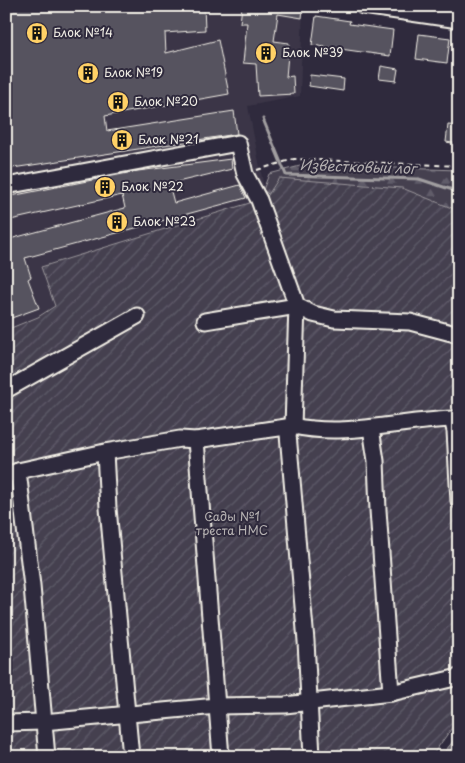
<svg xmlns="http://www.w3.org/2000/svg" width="465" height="763" font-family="'Playpen Sans',sans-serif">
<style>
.built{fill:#3b3647}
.forest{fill:url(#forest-firs);stroke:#9c989c}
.garden{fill:url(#garden-furrows);stroke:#9c989c}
.water{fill:#6a6670;stroke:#a19ea0}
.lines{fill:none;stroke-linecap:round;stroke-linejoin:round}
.stream{stroke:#a19ea0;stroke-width:3}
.building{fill:#56525f;stroke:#f4f1e8}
.minor-casing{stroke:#f4f1e8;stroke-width:19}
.path{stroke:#f4f1e8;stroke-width:2;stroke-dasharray:5 4;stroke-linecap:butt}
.minor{stroke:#2f2a3d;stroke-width:15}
.labels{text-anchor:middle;stroke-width:4;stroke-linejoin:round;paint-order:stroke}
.poi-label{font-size:12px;fill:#f4f1e8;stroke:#2f2a3d;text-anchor:start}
.park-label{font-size:12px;fill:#b7b3b3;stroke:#2f2a3d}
.water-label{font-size:14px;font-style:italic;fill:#b6b2b2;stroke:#2f2a3d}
</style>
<defs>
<pattern id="forest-firs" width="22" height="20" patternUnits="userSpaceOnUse" patternTransform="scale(1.25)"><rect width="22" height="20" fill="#454050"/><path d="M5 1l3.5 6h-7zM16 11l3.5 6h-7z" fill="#605c69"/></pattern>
<pattern id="garden-furrows" width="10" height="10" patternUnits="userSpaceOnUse" patternTransform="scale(1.25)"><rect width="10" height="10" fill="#454050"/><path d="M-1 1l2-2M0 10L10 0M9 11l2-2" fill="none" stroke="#605c69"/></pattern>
</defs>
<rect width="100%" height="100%" fill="#2f2a3d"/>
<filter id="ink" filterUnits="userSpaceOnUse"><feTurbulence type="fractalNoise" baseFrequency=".02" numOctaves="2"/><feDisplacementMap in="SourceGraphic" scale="10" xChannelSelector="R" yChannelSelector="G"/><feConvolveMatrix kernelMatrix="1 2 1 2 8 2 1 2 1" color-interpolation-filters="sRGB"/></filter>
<g filter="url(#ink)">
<!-- built -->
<path class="built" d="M 6,6 L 303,6 L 300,96 L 248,106 L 266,198 L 41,267 L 55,306 L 38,317 L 6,330 Z"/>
<!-- forest -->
<path class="forest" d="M 304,165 L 459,170 L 459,240 L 272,197 L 263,190 L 269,174 Z"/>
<!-- garden -->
<path class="garden" d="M 279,178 L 402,188 L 459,211 L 459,718 L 431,757 L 6,757 L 6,330 L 38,317 L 55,306 L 41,267 L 266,198 Z"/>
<!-- water -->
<path class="water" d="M 459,734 L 459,757 L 440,757 L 441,756 Z"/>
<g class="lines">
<!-- stream -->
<path class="stream" d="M 263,119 L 286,175 L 419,179 L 459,192"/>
</g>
<!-- building -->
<g class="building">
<path d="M 6,6 L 204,6 L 205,30 L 165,33 L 166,53 L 218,40 L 229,94 L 105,116 L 107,131 L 234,111 L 237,134 L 6,169 Z"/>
<path d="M 242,6 L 280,6 L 303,9 L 302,18 L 278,14 L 274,41 L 289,43 L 286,77 L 293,76 L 294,94 L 258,96 L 256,64 L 243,63 L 247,23 L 240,23 Z"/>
<path d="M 316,16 L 350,21 L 349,24 L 393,30 L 390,56 L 312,45 Z"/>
<path d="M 419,34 L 450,38 L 447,63 L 416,59 Z"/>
<path d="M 381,66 L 398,69 L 396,81 L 379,79 Z"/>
<path d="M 310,75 L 344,79 L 343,91 L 309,86 Z"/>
<path d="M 448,125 L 459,126 L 458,144 L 446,142 Z"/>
<path d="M 231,159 L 232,169 L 169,184 L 174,203 L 240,185 L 246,198 L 25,258 L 31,277 L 28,279 L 39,308 L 6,320 L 6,240 L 125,208 L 122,195 L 6,221 L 6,197 L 138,171 Z"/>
</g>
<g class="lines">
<!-- minor casing -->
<g class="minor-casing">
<g id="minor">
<path d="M 363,6 L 459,20"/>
<path d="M 6,186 L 238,143 L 245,174 L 259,200 L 297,306 L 293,426 L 288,434 L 306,641 L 312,757"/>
<path d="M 205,321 L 297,306 L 313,314 L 334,319 L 410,322 L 459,335"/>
<path d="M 6,390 L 137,316"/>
<path d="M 452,419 L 455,431 L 459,501"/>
<path d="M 371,428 L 376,461 L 378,510 L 391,693"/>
<path d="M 196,440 L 221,757"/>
<path d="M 105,452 L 108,508 L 131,757"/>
<path d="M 18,471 L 32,586 L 47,757"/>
<path d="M 6,475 L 18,471 L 105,452 L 180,439 L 196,440 L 293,426 C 348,438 404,419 459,419"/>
<path d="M 6,723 L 43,722 L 217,706 L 285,705 L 391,693 L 459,677"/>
</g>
</g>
<!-- path -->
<path class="path" d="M 257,170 L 294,159 L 459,166"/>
<!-- minor -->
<use href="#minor" class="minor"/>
</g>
</g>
<!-- icons -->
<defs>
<g id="building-disc" transform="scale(1.125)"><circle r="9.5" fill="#ffd166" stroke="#2f2a3d"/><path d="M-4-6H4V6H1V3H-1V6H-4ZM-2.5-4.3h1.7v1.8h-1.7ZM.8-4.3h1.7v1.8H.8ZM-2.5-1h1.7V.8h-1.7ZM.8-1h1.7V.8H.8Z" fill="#111"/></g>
</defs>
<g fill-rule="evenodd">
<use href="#building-disc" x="37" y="33"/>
<use href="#building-disc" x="266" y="53"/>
<use href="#building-disc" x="88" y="73"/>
<use href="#building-disc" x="118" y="102"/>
<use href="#building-disc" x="122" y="140"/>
<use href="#building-disc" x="105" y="187"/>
<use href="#building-disc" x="117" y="222"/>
</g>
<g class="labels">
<!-- poi labels -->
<g class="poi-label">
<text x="53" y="37">Блок №14</text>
<text x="282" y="57">Блок №39</text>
<text x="104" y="77">Блок №19</text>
<text x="134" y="106">Блок №20</text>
<text x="138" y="144">Блок №21</text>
<text x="121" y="191">Блок №22</text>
<text x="133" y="226">Блок №23</text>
</g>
<!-- park labels -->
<g class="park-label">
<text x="232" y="521">Сады №1<tspan x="232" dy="14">треста НМС</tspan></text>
</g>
<!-- water labels -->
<g class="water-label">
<text transform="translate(358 167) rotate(2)" y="5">Известковый лог</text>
</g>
</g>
<!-- margin -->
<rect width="465" height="763" fill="none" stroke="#2f2a3d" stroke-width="25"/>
<rect x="12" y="12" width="440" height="738" fill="none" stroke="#f4f1e8" stroke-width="2" filter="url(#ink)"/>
</svg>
